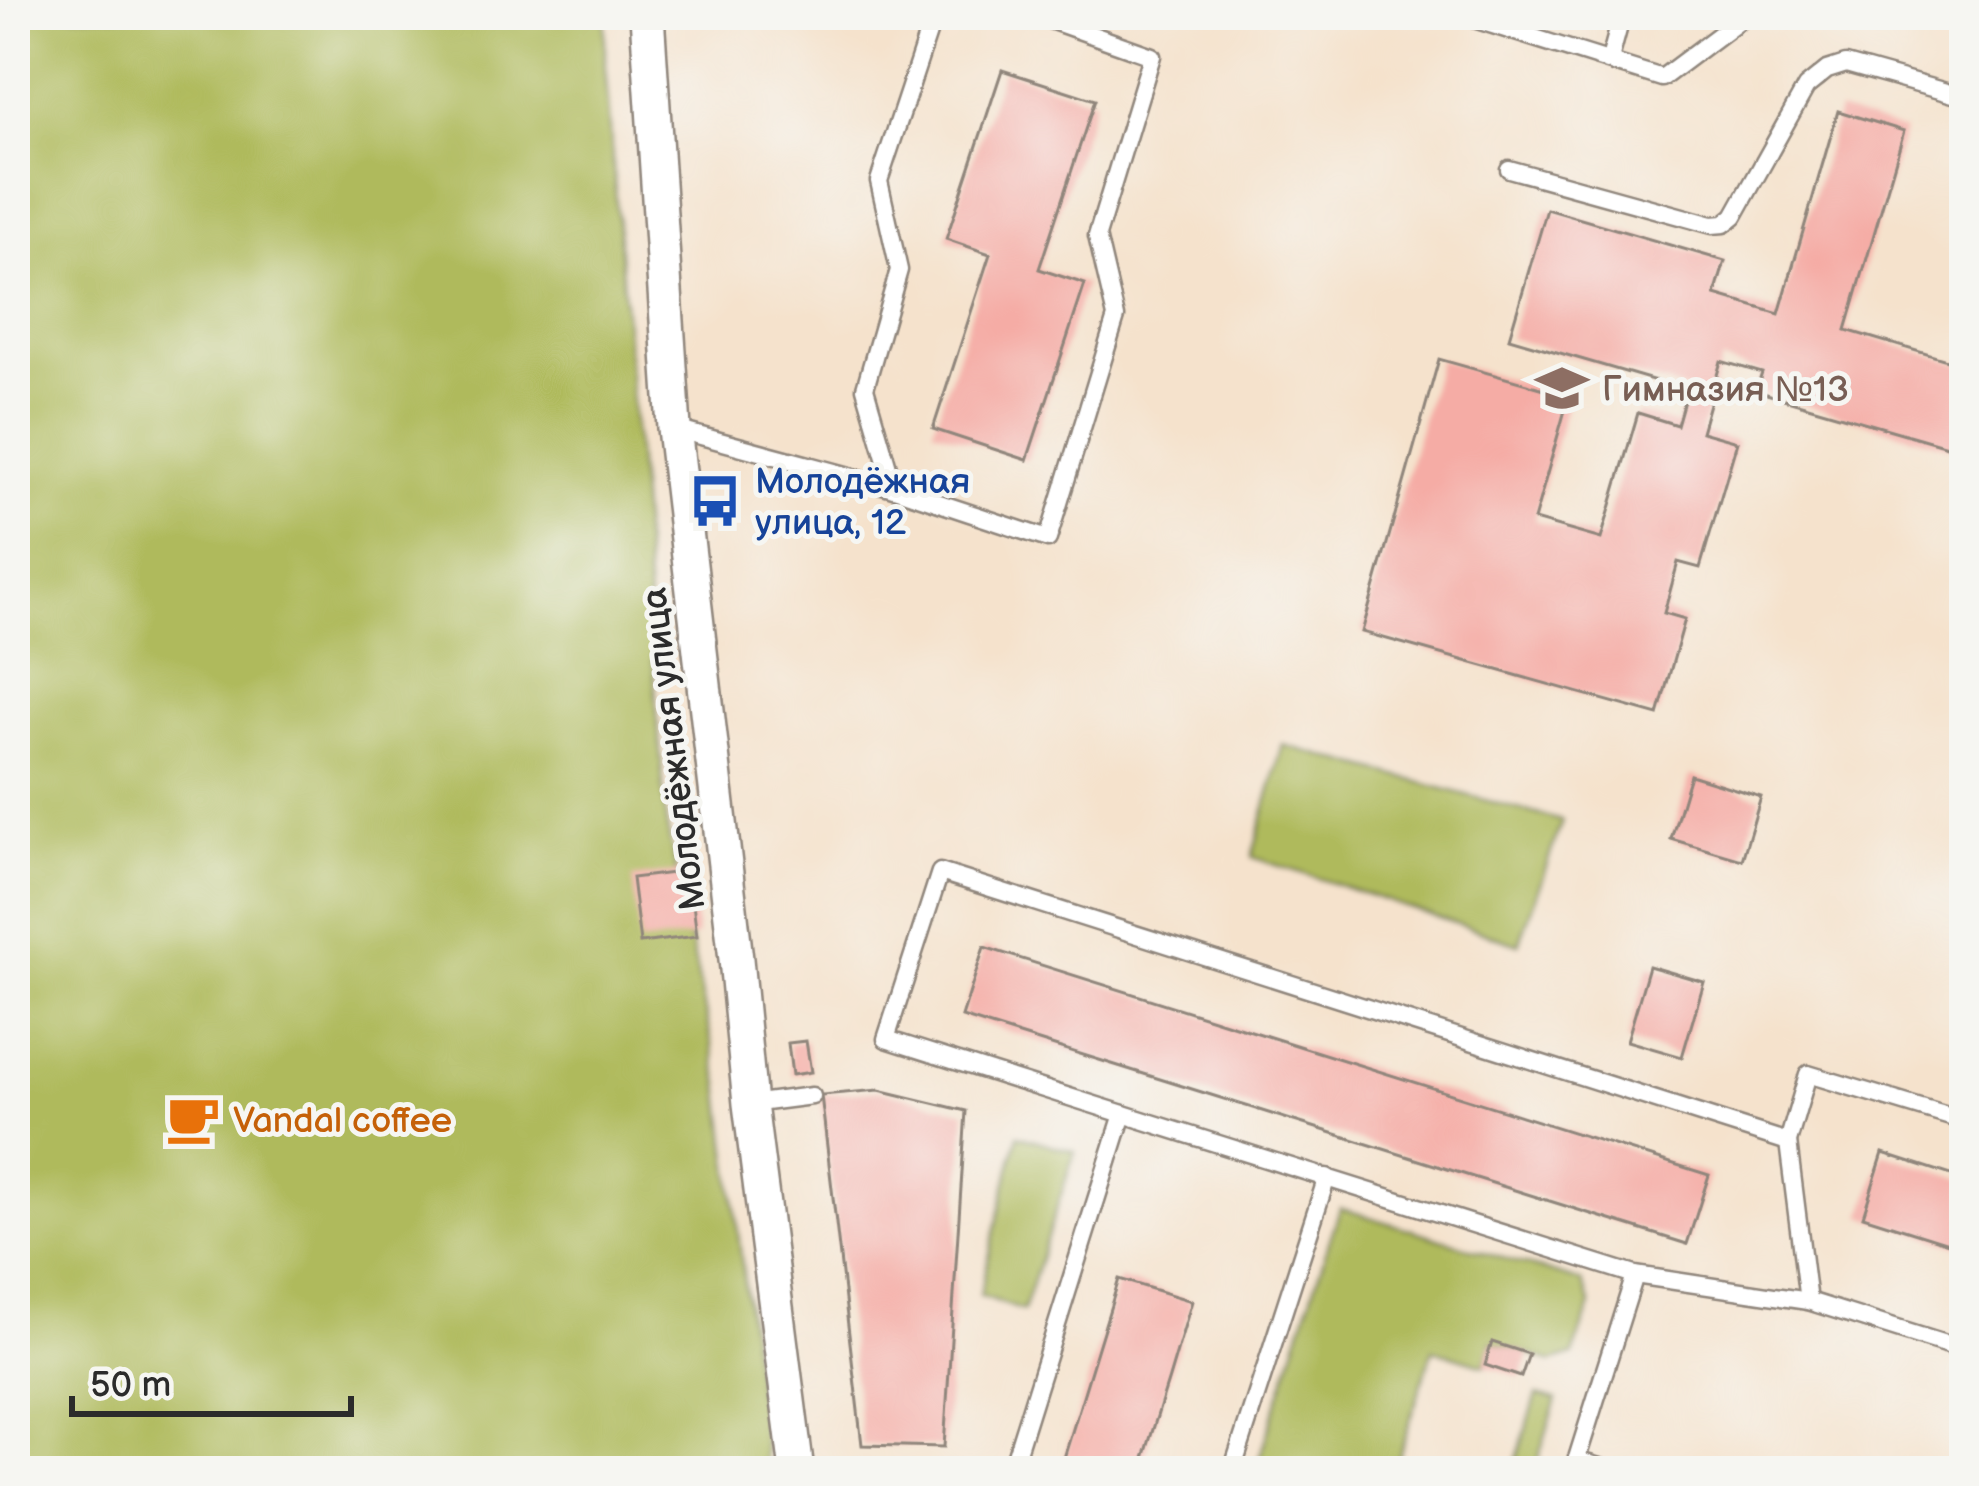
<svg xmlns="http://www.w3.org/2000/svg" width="1979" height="1486" font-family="'Balsamiq Sans',sans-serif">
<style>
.green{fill:#afba5c;stroke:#6d7244;stroke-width:3}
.building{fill:#f5aca5}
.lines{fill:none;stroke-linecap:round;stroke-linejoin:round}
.service-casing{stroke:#90867c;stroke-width:21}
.minor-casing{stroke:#90867c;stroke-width:38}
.service{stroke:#fff;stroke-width:16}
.minor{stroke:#fff;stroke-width:33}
.labels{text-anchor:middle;stroke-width:10;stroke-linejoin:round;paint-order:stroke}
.education-label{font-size:36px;fill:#785e54;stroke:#f6f6f2;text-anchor:start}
.transit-label{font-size:36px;fill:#164399;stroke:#f6f6f2;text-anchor:start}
.street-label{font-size:36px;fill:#2b2b2b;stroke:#f6f6f2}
.food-label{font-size:36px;fill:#c56008;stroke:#f6f6f2;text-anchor:start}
</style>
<rect width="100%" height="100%" fill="#f6f6f2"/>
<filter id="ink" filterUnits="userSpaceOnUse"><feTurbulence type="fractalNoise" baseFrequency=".00833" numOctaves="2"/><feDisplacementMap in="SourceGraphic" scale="24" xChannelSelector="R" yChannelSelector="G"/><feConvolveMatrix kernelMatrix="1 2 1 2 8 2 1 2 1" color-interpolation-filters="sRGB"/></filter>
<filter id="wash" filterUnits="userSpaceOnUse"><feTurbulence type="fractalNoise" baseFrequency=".004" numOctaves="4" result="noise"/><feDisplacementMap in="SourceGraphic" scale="48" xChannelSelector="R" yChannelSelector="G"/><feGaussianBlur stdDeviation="2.7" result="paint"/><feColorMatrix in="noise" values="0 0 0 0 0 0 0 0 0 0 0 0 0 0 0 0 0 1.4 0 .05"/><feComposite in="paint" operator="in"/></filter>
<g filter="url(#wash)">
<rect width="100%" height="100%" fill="#f5e2cc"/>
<!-- green -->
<g class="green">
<path d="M 15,15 L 605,15 L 605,65 L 666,822 L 720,1083 L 767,1471 L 15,1471 Z"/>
<path d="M 1283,745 L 1562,821 L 1519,944 L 1252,857 Z"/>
<path d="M 1018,1135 L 1075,1152 L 1023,1311 L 980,1295 Z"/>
<path d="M 1340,1208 L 1582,1282 L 1591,1305 L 1573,1355 L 1552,1362 L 1492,1342 L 1485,1365 L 1433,1349 L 1394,1471 L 1255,1471 Z"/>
<path d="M 1537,1395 L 1557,1400 L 1534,1471 L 1513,1471 Z"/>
</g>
<g id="blocks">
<!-- building -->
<g class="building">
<path d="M 1002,70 L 1095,100 L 1039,269 L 1085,284 L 1027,460 L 933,429 L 990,254 L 946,239 Z"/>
<path d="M 1838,111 L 1904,131 L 1846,330 L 1964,365 L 1964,451 L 1756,391 L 1762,373 L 1721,361 L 1701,432 L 1737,442 L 1700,568 L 1678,562 L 1664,613 L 1685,619 L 1658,715 L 1362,632 L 1439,359 L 1569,396 L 1534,520 L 1601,539 L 1638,413 L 1677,425 L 1687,390 L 1509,338 L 1547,209 L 1725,261 L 1715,295 L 1779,314 Z"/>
<path d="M 1690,775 L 1761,797 L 1742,860 L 1671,839 Z"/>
<path d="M 689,871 L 697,936 L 640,943 L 632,878 Z"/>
<path d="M 984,947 L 1709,1175 L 1687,1244 L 962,1017 Z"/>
<path d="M 1649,966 L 1704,982 L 1682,1057 L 1627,1041 Z"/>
<path d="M 806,1041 L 811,1072 L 792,1075 L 788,1043 Z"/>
<path d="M 879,1090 L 966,1111 L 944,1447 L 862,1445 L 821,1095 Z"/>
<path d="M 1883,1153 L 1964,1179 L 1964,1248 L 1863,1216 Z"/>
<path d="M 1119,1279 L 1192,1301 L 1169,1378 L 1140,1471 L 1060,1471 Z"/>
<path d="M 1492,1342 L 1529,1354 L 1521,1377 L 1485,1365 Z"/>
</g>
</g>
</g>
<g filter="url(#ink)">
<use href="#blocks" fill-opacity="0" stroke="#90867c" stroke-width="3"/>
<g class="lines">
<!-- service casing -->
<g class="service-casing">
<g id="service">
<path d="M 947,15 L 931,24 L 879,181 L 899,270 L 865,388 L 894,488 L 1048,539 L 1116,317 L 1097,236 L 1152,56 L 1036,15"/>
<path d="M 1461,15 L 1662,78 L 1746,15"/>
<path d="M 1610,59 L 1622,15"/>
<path d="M 1509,169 L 1712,225 L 1724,224 L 1734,216 L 1806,87 L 1827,70 L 1846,64 L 1964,97"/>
<path d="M 675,429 L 894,488"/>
<path d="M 750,1104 L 812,1096"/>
<path d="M 1123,1114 L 1635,1275 L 1808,1301 L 1964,1350"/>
<path d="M 1808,1301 L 1788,1142 L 1808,1074 L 1964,1121"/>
<path d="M 1576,1460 L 1613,1471"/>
<path d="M 1011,1471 L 1123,1114 L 886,1039 L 940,872 L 1788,1142"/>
<path d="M 1232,1471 L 1327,1177"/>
<path d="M 1573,1471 L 1635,1275"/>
</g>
</g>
<!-- minor casing -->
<g class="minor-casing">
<path id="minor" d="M 647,15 L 674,428 L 736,959 L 750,1104 L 797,1471"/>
</g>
<!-- service -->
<use href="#service" class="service"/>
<!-- minor -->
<use href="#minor" class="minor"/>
</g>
</g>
<!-- icons -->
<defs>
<g id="school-bare" transform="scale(4.14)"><path d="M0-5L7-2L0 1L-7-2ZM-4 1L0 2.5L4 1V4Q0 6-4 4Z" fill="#8d6e63" stroke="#f6f6f2" stroke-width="2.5" paint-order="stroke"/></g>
<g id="bus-bare" transform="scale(4.14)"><path d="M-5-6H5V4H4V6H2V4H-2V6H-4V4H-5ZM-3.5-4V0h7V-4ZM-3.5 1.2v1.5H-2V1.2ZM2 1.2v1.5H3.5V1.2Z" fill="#1a4fb4" stroke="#f6f6f2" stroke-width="2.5" paint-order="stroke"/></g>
<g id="cafe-bare" transform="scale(4.14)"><path d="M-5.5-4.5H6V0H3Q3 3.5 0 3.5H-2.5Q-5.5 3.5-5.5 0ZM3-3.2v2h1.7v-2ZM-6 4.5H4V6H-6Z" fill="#e8710a" stroke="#f6f6f2" stroke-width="2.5" paint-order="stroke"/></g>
</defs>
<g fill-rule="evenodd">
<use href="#school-bare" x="1562" y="388"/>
<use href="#bus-bare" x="715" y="501"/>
<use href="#cafe-bare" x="193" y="1119"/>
</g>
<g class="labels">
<!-- education labels -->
<g class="education-label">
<text x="1602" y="401">Гимназия №13</text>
</g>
<!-- transit labels -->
<g class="transit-label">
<text x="755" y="493">Молодёжная<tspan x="755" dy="41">улица, 12</tspan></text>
</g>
<!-- street labels -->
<g class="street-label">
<text transform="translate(672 749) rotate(-97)" y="13">Молодёжная улица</text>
</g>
<!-- food labels -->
<g class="food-label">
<text x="233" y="1132">Vandal coffee</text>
</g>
</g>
<!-- margin -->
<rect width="1979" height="1486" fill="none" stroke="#f6f6f2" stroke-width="60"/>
<!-- scale -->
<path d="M72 1396v18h279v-18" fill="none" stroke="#2b2b2b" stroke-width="6"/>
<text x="90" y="1396" font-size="36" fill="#2b2b2b" stroke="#f6f6f2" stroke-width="9" paint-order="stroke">50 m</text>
</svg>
